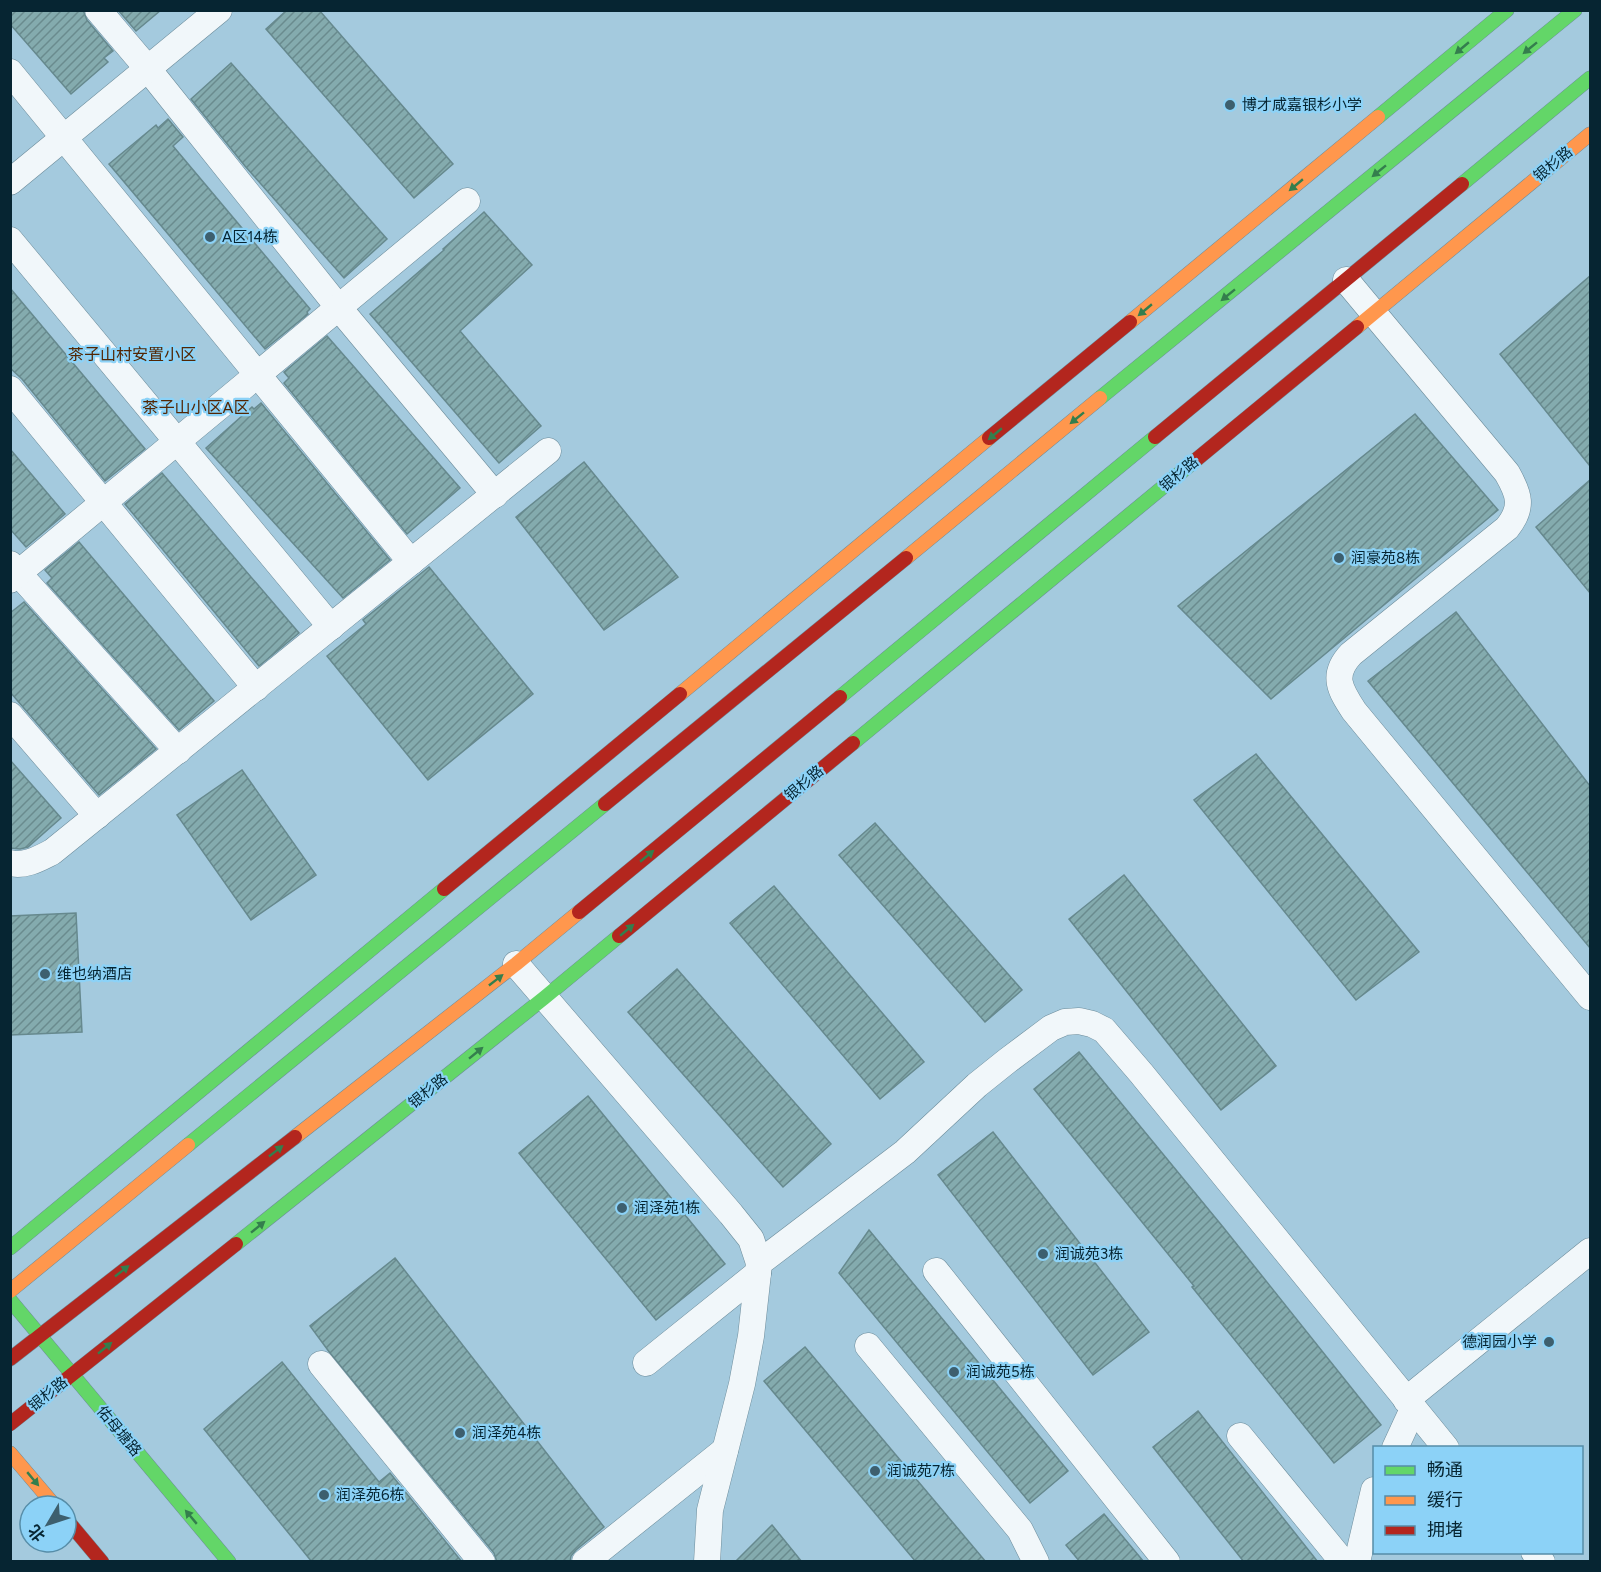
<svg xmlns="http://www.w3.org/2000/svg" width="1601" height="1572" font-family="Figtree,'Noto Sans SC',sans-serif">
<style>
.building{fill:url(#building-hatch);stroke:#66898e;stroke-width:1.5}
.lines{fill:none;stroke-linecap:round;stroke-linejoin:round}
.street-casing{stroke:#6c8c9b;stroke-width:27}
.fast-casing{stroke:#6c8c9b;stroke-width:15}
.slow-casing{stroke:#6c8c9b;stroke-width:15}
.jam-casing{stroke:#6c8c9b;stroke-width:15}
.street{stroke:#f1f7fa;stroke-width:26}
.fast{stroke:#63d668;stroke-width:14}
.slow{stroke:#ff974d;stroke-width:14}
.jam{stroke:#b3261e;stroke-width:14}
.oneway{fill:#347e4d}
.poi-dot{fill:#3d5f6e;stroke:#8cd2f7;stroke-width:2}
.labels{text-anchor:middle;stroke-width:4.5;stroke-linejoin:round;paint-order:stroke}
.poi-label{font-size:15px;fill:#062532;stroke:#8cd2f7;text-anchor:start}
.street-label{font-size:15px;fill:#062532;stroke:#8cd2f7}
.neighbourhood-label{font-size:16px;fill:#532603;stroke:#8cd2f7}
</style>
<defs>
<pattern id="building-hatch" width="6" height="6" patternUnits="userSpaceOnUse" patternTransform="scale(1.5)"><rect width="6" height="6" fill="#84abae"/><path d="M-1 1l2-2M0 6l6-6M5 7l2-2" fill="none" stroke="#6a8b8e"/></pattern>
</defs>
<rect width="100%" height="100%" fill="#a4cade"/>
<!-- building -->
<g class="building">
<path d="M 10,10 L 83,10 L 87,20 L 113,51 L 104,58 L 108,62 L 71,94 L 10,24 Z"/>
<path d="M 118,10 L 161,10 L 136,31 Z"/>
<path d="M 287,10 L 319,10 L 453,164 L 414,198 L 266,29 Z"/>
<path d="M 231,63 L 387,239 L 344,278 L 245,166 L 191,99 Z"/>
<path d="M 168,119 L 183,137 L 173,146 L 310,309 L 307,312 L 308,314 L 265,349 L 109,164 L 156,125 L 158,128 Z"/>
<path d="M 484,212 L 532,265 L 460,331 L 541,426 L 499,463 L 370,314 L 444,250 L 443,249 Z"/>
<path d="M 1590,276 L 1590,466 L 1500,354 Z"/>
<path d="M 10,288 L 145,449 L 105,481 L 22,379 L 10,368 Z"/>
<path d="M 327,336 L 460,488 L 407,534 L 284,383 L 289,378 L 284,372 Z"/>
<path d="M 261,403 L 390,560 L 343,598 L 206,448 L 252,407 L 254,409 Z"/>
<path d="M 1415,414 L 1498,510 L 1271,699 L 1178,606 Z"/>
<path d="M 10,449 L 65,514 L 26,547 L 10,529 Z"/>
<path d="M 584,462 L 678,577 L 604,630 L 516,517 Z"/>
<path d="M 162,473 L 299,633 L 259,666 L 125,504 Z"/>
<path d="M 1590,480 L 1590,593 L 1536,527 Z"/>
<path d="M 79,542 L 214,701 L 179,730 L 47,583 L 52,578 L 45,570 Z"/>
<path d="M 429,567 L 533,694 L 428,780 L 327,656 L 366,624 L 363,620 Z"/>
<path d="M 24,602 L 156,749 L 99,795 L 10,692 L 10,613 Z"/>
<path d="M 1456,612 L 1590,786 L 1590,948 L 1368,681 Z"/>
<path d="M 1256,754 L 1419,952 L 1356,1000 L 1194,800 Z"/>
<path d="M 10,760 L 61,818 L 28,847 L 20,849 L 10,848 Z"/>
<path d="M 242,770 L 316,875 L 251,920 L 177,815 Z"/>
<path d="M 875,823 L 1022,990 L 985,1022 L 839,855 Z"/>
<path d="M 1124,875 L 1276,1066 L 1221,1110 L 1069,919 Z"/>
<path d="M 774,886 L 924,1062 L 880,1099 L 730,923 Z"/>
<path d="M 76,913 L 82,1032 L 10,1035 L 10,916 Z"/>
<path d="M 677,969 L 831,1144 L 783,1187 L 628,1012 Z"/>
<path d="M 1079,1052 L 1223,1227 L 1381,1425 L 1334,1463 L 1192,1287 L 1194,1286 L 1034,1089 Z"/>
<path d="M 588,1096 L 725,1264 L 656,1320 L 519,1153 Z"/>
<path d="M 993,1132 L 1149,1332 L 1093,1375 L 938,1175 Z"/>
<path d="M 869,1230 L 1068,1471 L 1030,1503 L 839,1273 Z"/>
<path d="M 395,1258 L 604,1527 L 576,1550 L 571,1556 L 570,1562 L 497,1562 L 494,1553 L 330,1353 L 310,1326 Z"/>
<path d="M 805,1347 L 986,1562 L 916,1562 L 764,1381 Z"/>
<path d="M 282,1362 L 379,1482 L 390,1473 L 462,1562 L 312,1562 L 204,1429 Z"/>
<path d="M 1198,1411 L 1318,1562 L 1244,1562 L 1153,1447 Z"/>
<path d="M 1104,1514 L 1144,1562 L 1080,1562 L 1066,1545 Z"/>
<path d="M 772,1525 L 802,1562 L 735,1562 Z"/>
</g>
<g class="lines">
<!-- street casing -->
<g class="street-casing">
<g id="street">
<path d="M 98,10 L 148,69 L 339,308 L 495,495"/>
<path d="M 10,72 L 411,562"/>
<path d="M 10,182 L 219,10"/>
<path d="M 10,240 L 331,627"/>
<path d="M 1346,280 L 1507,473 C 1519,494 1524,507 1507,528 L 1351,654 C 1331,675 1340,690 1354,711 L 1590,997"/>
<path d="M 10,389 L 256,688"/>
<path d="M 10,564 L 178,751"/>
<path d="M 10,580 L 467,201"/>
<path d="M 10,715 L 97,816"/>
<path d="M 10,863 C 25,867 40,858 52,852 L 548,451"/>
<path d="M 516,964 L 731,1214 L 751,1239 L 759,1263"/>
<path d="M 936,1271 L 1167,1562"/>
<path d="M 868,1346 L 1020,1530 L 1036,1562"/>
<path d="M 646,1363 L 758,1273 L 759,1263 L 905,1152 L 977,1085 L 1007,1061 L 1051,1028 L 1065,1022 L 1079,1021 L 1092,1024 L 1104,1030 L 1141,1073 L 1446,1448"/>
<path d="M 321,1364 L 482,1562"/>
<path d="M 1406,1400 L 1590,1251"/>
<path d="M 1240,1436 L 1343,1562"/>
<path d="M 1395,1448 L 1413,1409"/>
<path d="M 1534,1552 L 1542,1562"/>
<path d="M 585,1562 L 725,1450"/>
<path d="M 707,1562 L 710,1510 L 742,1384 L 751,1336 L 758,1273"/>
<path d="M 1357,1562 L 1374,1490"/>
</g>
</g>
<!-- fast casing -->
<g class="fast-casing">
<g id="fast">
<path d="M 1378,117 L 1507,10"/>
<path d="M 1462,184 L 1590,78"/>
<path d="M 1100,398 L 1575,10"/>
<path d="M 840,697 L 1155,437"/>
<path d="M 853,743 L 1197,459"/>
<path d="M 188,1145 L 605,804"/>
<path d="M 236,1244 L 544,998 L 619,936"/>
<path d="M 10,1248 L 444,889"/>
<path d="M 10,1300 L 229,1562"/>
</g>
</g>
<!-- slow casing -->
<g class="slow-casing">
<g id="slow">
<path d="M 1130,322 L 1378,117"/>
<path d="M 1357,327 L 1590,134"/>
<path d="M 906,558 L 1100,398"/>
<path d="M 680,694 L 989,438"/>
<path d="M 295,1137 L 516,964 L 579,912"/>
<path d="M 10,1291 L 188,1145"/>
<path d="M 10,1453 L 55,1506"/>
</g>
</g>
<!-- jam casing -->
<g class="jam-casing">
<g id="jam">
<path d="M 1155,437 L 1462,184"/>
<path d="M 989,438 L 1130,322"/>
<path d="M 1197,459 L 1357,327"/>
<path d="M 605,804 L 906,558"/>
<path d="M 444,889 L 680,694"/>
<path d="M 579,912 L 840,697"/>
<path d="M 619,936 L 853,743"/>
<path d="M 10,1359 L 295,1137"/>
<path d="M 10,1424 L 236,1244"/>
<path d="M 66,1519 L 102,1562"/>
</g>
</g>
<!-- street -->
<use href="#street" class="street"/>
<!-- fast -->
<use href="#fast" class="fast"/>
<!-- slow -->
<use href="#slow" class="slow"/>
<!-- jam -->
<use href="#jam" class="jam"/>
</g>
<!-- one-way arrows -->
<defs><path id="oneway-solid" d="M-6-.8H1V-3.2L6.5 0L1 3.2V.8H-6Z" transform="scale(1.5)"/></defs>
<g class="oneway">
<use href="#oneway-solid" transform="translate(1462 48) rotate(140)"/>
<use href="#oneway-solid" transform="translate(1530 48) rotate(141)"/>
<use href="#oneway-solid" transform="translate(1379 171) rotate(141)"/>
<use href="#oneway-solid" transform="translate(1296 185) rotate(140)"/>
<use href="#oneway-solid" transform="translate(1228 295) rotate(141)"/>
<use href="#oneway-solid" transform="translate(1145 310) rotate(140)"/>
<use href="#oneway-solid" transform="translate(1077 418) rotate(141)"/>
<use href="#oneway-solid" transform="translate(995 434) rotate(140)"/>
<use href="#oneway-solid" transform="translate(647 856) rotate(-40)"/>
<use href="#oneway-solid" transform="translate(627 930) rotate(-40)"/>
<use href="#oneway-solid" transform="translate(496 980) rotate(-38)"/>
<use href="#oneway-solid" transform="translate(476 1053) rotate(-39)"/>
<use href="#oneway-solid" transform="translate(276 1151) rotate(-38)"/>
<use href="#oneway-solid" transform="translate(258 1227) rotate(-39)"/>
<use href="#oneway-solid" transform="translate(122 1271) rotate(-38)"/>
<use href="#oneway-solid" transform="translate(105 1348) rotate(-39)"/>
<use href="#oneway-solid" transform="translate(33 1479) rotate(50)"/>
<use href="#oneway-solid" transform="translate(191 1517) rotate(-130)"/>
</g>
<!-- markers -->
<g class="poi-dot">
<circle cx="1230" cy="105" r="6"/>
<circle cx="210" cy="237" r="6"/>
<circle cx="1339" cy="558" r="6"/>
<circle cx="45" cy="974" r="6"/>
<circle cx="622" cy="1208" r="6"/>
<circle cx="1043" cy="1254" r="6"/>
<circle cx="1549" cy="1342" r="6"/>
<circle cx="954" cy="1372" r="6"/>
<circle cx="460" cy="1433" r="6"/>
<circle cx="875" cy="1471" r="6"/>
<circle cx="324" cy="1495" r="6"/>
</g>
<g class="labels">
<!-- poi labels -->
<g class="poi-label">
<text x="1242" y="110">博才咸嘉银杉小学</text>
<text x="222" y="242">A区14栋</text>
<text x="1351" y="563">润豪苑8栋</text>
<text x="57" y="979">维也纳酒店</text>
<text x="634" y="1213">润泽苑1栋</text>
<text x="1055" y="1259">润诚苑3栋</text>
<text x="1537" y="1347" text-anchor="end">德润园小学</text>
<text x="966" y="1377">润诚苑5栋</text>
<text x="472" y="1438">润泽苑4栋</text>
<text x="887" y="1476">润诚苑7栋</text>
<text x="336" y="1500">润泽苑6栋</text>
</g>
<!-- street labels -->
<g class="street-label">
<text transform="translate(1553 164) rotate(-40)" y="5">银杉路</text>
<text transform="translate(1179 474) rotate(-40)" y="5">银杉路</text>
<text transform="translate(804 783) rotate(-40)" y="5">银杉路</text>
<text transform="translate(428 1091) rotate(-39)" y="5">银杉路</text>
<text transform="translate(48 1394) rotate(-39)" y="5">银杉路</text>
<text transform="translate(119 1431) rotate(50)" y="5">佑母塘路</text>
</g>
<!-- neighbourhood labels -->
<g class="neighbourhood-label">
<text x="132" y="360">茶子山村安置小区</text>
<text x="196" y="413">茶子山小区A区</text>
</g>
</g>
<!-- border -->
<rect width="1601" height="1572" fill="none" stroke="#062532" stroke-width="24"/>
<!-- legend -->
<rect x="1373" y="1446" width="210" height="108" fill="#8cd2f7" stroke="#568da8" stroke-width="1.5"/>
<rect x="1385" y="1466" width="30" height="9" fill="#63d668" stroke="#568da8" stroke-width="1.5"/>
<text x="1427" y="1476" font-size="18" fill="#062532">畅通</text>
<rect x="1385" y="1496" width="30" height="9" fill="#ff974d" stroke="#568da8" stroke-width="1.5"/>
<text x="1427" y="1506" font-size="18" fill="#062532">缓行</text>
<rect x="1385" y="1526" width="30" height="9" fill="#b3261e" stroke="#568da8" stroke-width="1.5"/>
<text x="1427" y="1536" font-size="18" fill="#062532">拥堵</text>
<!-- north arrow -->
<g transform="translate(48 1524) rotate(231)"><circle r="28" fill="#8cd2f7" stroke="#568da8" stroke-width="1.5"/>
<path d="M0-4.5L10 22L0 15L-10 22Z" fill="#3d5f6e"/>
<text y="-9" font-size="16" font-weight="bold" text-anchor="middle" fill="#062532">北</text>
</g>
</svg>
